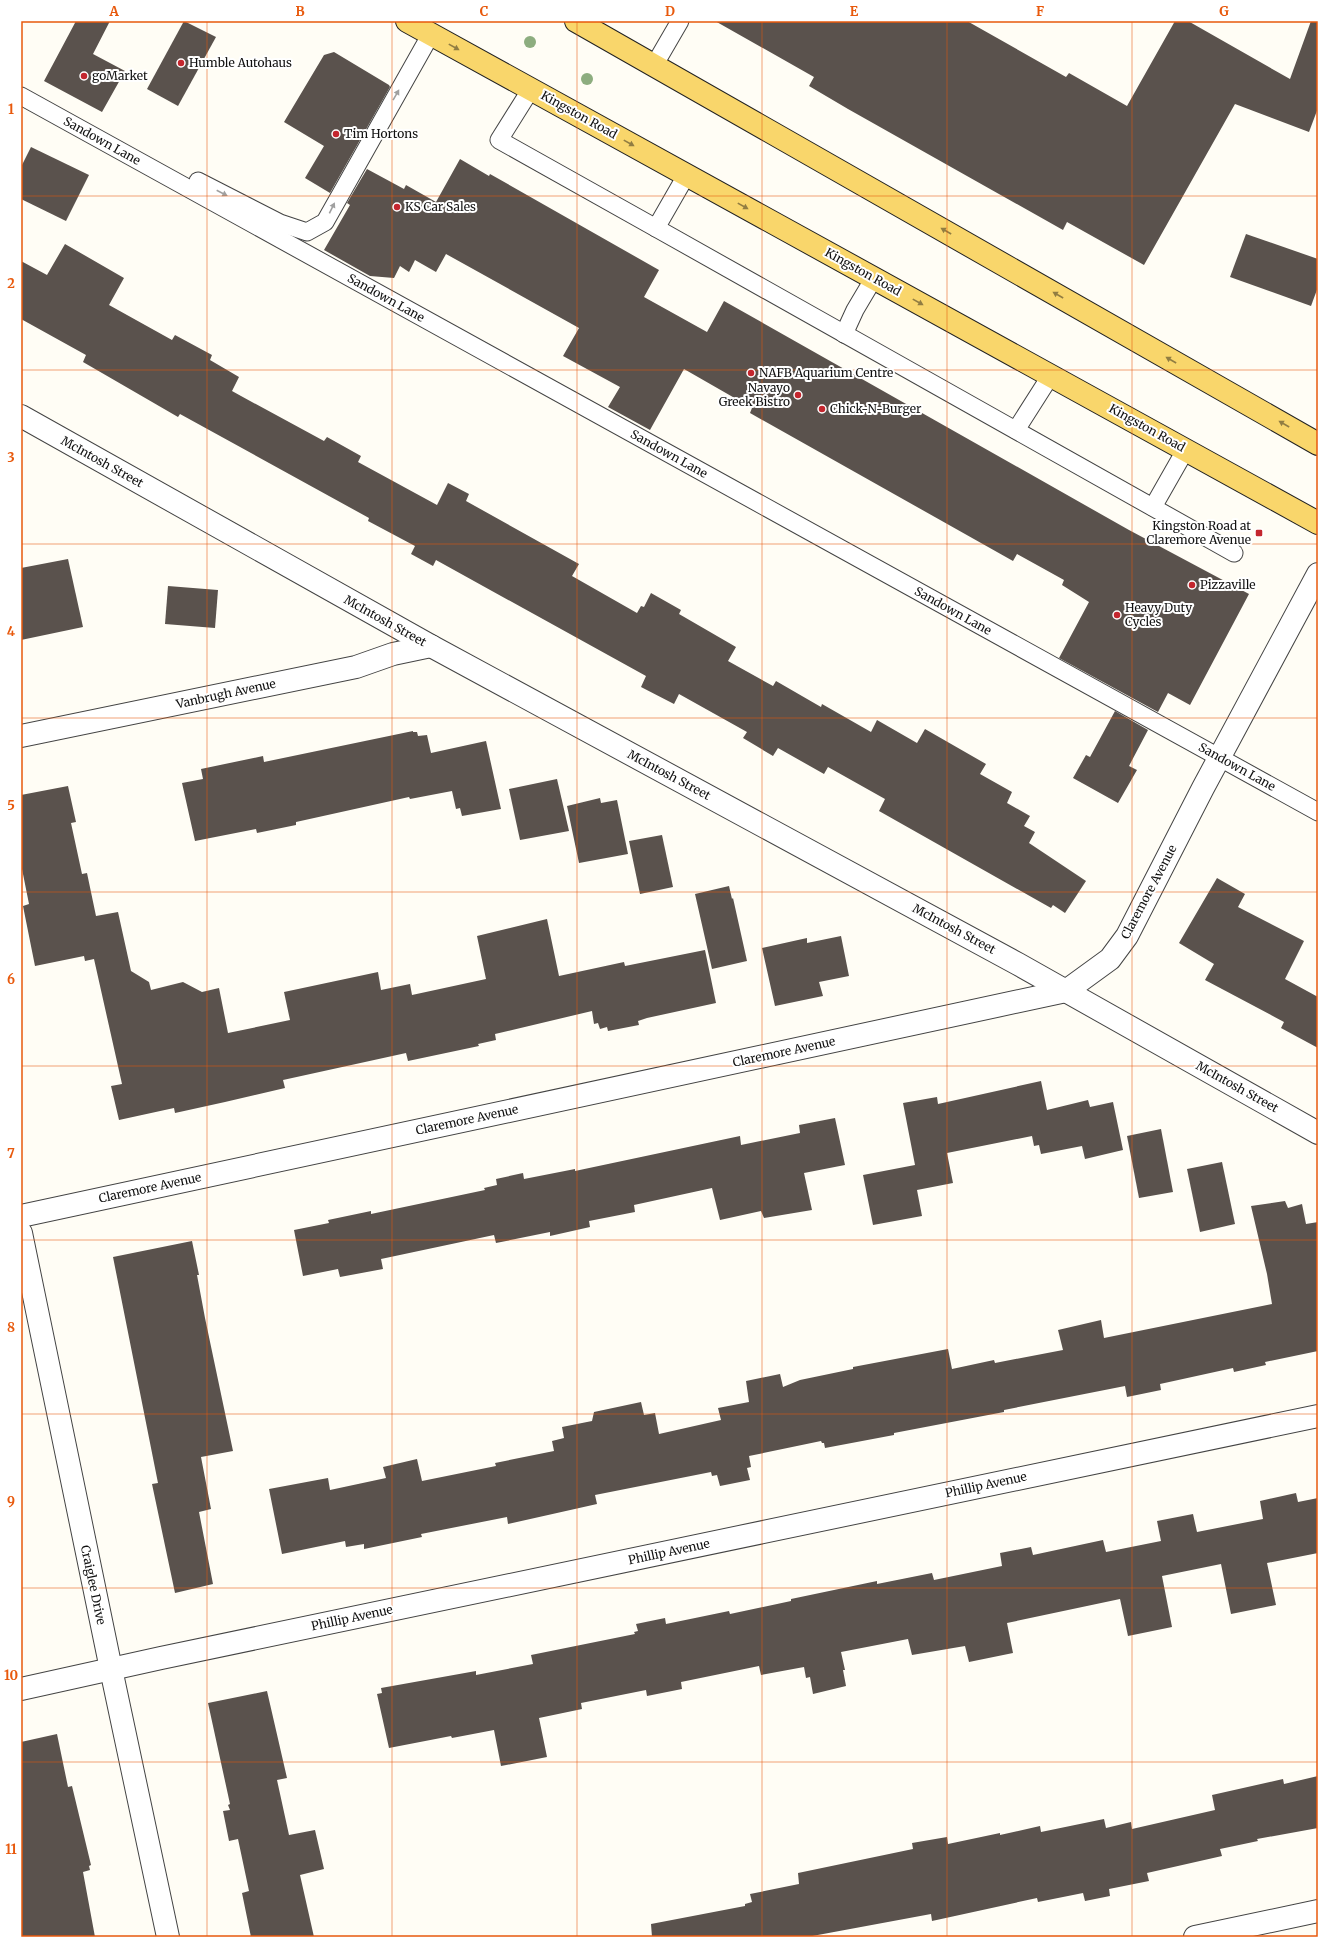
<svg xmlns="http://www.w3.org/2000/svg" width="1339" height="1958" font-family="Merriweather,serif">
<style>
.building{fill:#5a524d}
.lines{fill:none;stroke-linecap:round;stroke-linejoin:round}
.service-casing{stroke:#444;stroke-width:19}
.minor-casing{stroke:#444;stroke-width:24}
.tertiary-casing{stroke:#444;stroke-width:24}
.primary-casing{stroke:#222;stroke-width:24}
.service{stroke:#fff;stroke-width:17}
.minor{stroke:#fff;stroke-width:22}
.tertiary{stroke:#fff;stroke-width:22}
.primary{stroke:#f9d66b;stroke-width:22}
.tree{fill:#8dad7f}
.oneway{fill:#917d42}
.oneway2{fill:#a0a0a0}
.grid{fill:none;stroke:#e8590c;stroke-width:1;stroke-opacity:0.55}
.poi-dot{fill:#c4262e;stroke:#fff;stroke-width:1.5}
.labels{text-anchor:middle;stroke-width:4;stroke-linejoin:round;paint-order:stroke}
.poi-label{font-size:12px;fill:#111;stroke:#fff;text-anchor:start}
.street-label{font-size:12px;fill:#111;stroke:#fff}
.neatline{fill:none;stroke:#e8590c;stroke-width:1.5}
.grid-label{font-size:13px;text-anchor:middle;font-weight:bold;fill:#e8590c}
</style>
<rect width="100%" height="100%" fill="#fffdf5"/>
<!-- building -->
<g class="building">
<path d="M 76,21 L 110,21 L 93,54 L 125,71 L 102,112 L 44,81 Z"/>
<path d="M 184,21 L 216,37 L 178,106 L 147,89 Z"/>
<path d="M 715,21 L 967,21 L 1066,77 L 1069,73 L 1127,106 L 1175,21 L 1188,21 L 1290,79 L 1311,21 L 1318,21 L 1318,108 L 1309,132 L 1235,104 L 1144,265 L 1067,222 L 1063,230 L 848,109 L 809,86 L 814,77 Z"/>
<path d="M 334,52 L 389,85 L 390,87 L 330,193 L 305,178 L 324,146 L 284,122 L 324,55 Z"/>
<path d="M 31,147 L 89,175 L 66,221 L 21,199 L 21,167 Z"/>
<path d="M 460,159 L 489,176 L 490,174 L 659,270 L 644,297 L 707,332 L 724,301 L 1129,530 L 1249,594 L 1190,705 L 1168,693 L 1158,712 L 1059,658 L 1089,602 L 1062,585 L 1064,580 L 1017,554 L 1013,561 L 750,413 L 752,408 L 684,369 L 650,430 L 608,407 L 620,387 L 563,356 L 579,328 L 446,254 L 436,272 L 415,260 L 409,272 L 400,266 L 394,278 L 370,276 L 324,250 L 350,205 L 347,203 L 367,169 L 404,189 L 406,185 L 436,202 Z"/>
<path d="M 1246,234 L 1318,259 L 1318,287 L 1311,306 L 1230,277 Z"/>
<path d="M 65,244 L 124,278 L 109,305 L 172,340 L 175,335 L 212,355 L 210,360 L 239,377 L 232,391 L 241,396 L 324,441 L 327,437 L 361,456 L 358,462 L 437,505 L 448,483 L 469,494 L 466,501 L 579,564 L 572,576 L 637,613 L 641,606 L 644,607 L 651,593 L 681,610 L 679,614 L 736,647 L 728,661 L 773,686 L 776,681 L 821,707 L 822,704 L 871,732 L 877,720 L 917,743 L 925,729 L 986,764 L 980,774 L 1012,792 L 1007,803 L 1030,816 L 1024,826 L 1035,832 L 1029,843 L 1086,881 L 1065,913 L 1053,905 L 1051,908 L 879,811 L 885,799 L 828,767 L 824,774 L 778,748 L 773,756 L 743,738 L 747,732 L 679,694 L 674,704 L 641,687 L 646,676 L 436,560 L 433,566 L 411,554 L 415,546 L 368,521 L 369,518 L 180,414 L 178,417 L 83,362 L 86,355 L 21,319 L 21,261 L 47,275 Z"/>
<path d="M 68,559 L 83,627 L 21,640 L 21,568 Z"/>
<path d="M 168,586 L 218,590 L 215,628 L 165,624 Z"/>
<path d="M 1115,711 L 1148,730 L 1129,766 L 1137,770 L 1118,803 L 1073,778 L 1086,755 L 1090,757 Z"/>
<path d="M 413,731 L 413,732 L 417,732 L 418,736 L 427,735 L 431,753 L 486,741 L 501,809 L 462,816 L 460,808 L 456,809 L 452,791 L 410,799 L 409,797 L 296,822 L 296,825 L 257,833 L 256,829 L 195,841 L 182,783 L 203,779 L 201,769 L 263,756 L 264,762 Z"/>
<path d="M 557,779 L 569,831 L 520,840 L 509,789 Z"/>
<path d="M 68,786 L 76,822 L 71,823 L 82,874 L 87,873 L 96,916 L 118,912 L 131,971 L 149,982 L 151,990 L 183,982 L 202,992 L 219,988 L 228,1033 L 290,1020 L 284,992 L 378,972 L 381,990 L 410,984 L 412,995 L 486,979 L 477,936 L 547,919 L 559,976 L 624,962 L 625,966 L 705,950 L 716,1003 L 647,1018 L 638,1021 L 639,1025 L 608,1031 L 607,1027 L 600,1029 L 598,1023 L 594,1024 L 592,1011 L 495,1034 L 496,1040 L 478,1044 L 479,1046 L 408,1061 L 406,1053 L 283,1080 L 285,1088 L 225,1102 L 175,1113 L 174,1108 L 119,1120 L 111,1086 L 122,1084 L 94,959 L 85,961 L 84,956 L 35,966 L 23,906 L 29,904 L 21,864 L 21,795 Z"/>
<path d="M 600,798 L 601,803 L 617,800 L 628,854 L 579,863 L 567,806 Z"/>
<path d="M 662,835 L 673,887 L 640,894 L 629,841 Z"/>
<path d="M 1217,878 L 1245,894 L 1238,907 L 1304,941 L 1285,979 L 1318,997 L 1318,1048 L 1281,1028 L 1284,1022 L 1205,980 L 1214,964 L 1179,943 Z"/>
<path d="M 729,886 L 732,899 L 733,898 L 747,961 L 712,969 L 695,894 Z"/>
<path d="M 841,936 L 849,976 L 819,982 L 823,996 L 775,1006 L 762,948 L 807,938 L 807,943 Z"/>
<path d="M 1041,1081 L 1047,1110 L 1088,1100 L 1090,1107 L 1113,1102 L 1123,1150 L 1085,1159 L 1082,1146 L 1041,1154 L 1039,1145 L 1034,1146 L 1032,1136 L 947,1153 L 953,1183 L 917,1190 L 922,1216 L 873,1225 L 863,1175 L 915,1165 L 903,1103 L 937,1097 L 938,1104 Z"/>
<path d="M 835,1118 L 845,1165 L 804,1173 L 812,1210 L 764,1218 L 761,1211 L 720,1220 L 712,1188 L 634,1205 L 635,1212 L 589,1221 L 590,1227 L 550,1236 L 550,1232 L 496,1243 L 494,1235 L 381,1259 L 383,1269 L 340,1277 L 338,1269 L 303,1276 L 294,1230 L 329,1223 L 328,1220 L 371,1211 L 371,1214 L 485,1190 L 484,1188 L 497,1185 L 496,1179 L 523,1173 L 524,1179 L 575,1169 L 575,1171 L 740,1136 L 741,1145 L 800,1133 L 799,1125 Z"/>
<path d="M 1161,1129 L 1173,1192 L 1139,1198 L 1127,1136 Z"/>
<path d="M 1222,1162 L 1235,1224 L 1200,1232 L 1187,1169 Z"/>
<path d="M 1285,1201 L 1288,1208 L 1302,1204 L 1306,1224 L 1318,1222 L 1318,1351 L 1265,1362 L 1266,1365 L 1234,1372 L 1233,1368 L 1160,1384 L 1161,1390 L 1127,1397 L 1125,1386 L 1004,1410 L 1004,1412 L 894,1433 L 894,1435 L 825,1448 L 824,1443 L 822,1443 L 821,1441 L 749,1456 L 751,1467 L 747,1468 L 750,1480 L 720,1486 L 717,1475 L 712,1476 L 711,1472 L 595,1495 L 597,1504 L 508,1524 L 507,1517 L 421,1534 L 422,1537 L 364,1549 L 364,1544 L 346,1547 L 345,1541 L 282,1554 L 269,1489 L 328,1478 L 330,1490 L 386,1478 L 383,1467 L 417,1459 L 422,1481 L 496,1466 L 495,1463 L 554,1451 L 552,1441 L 564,1438 L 562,1427 L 592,1421 L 594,1412 L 641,1402 L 644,1415 L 655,1413 L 659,1434 L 721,1420 L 718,1408 L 749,1402 L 746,1381 L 780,1374 L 783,1387 L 800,1380 L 853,1369 L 853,1367 L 948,1349 L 952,1369 L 994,1360 L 995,1363 L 1063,1350 L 1058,1330 L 1101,1320 L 1104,1338 L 1272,1304 L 1267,1274 L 1251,1206 Z"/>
<path d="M 192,1241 L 199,1275 L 197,1275 L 205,1318 L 233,1451 L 201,1457 L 211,1509 L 199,1512 L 213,1584 L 175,1593 L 152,1484 L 158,1483 L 113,1257 Z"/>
<path d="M 1296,1493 L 1298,1502 L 1318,1498 L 1318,1553 L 1267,1563 L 1276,1605 L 1231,1614 L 1221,1564 L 1162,1576 L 1172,1627 L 1128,1636 L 1120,1599 L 1007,1623 L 1013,1653 L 969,1662 L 965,1646 L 912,1655 L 908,1639 L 841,1652 L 845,1670 L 843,1670 L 846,1686 L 813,1694 L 810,1677 L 806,1678 L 804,1667 L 761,1675 L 759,1666 L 681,1682 L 682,1689 L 647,1696 L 646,1690 L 581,1703 L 582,1709 L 539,1718 L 547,1757 L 501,1766 L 494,1730 L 452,1738 L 451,1736 L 389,1748 L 377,1694 L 382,1693 L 381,1688 L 476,1671 L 476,1675 L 533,1664 L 531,1655 L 635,1634 L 634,1632 L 638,1631 L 636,1624 L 665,1618 L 666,1624 L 729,1611 L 730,1614 L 791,1601 L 791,1599 L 877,1581 L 877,1584 L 932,1573 L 934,1580 L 1002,1566 L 1000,1553 L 1031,1547 L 1033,1555 L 1103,1540 L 1106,1552 L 1161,1541 L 1157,1521 L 1193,1514 L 1197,1532 L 1263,1519 L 1260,1501 Z"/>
<path d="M 267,1691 L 287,1778 L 277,1780 L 289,1835 L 315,1830 L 324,1869 L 300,1875 L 314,1937 L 251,1937 L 242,1893 L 249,1891 L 238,1839 L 229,1841 L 223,1811 L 230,1810 L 228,1805 L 230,1804 L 208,1703 Z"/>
<path d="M 57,1734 L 68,1787 L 72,1786 L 91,1865 L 89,1866 L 90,1870 L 83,1872 L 95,1937 L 21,1937 L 21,1742 Z"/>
<path d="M 1318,1776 L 1318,1828 L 1257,1839 L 1258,1841 L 1220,1849 L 1222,1856 L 1147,1873 L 1149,1881 L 1109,1889 L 1110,1896 L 1085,1901 L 1083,1893 L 1038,1902 L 1037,1898 L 932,1921 L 931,1914 L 807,1937 L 652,1937 L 651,1924 L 745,1906 L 745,1904 L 752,1902 L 750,1894 L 799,1884 L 798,1873 L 913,1849 L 912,1843 L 947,1837 L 948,1844 L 1000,1833 L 1000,1835 L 1040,1826 L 1041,1832 L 1104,1819 L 1106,1828 L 1131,1822 L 1132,1829 L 1215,1810 L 1212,1795 L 1283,1779 L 1284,1784 Z"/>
</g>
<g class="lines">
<!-- service casing -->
<g class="service-casing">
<g id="service">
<path d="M 655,64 L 680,21"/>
<path d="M 531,89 L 499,140 L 656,228"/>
<path d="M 21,96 L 1318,812"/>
<path d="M 687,174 L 656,228 L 1234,553"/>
<path d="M 198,181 L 280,223 L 307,232 L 325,222 L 431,34"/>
<path d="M 844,334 L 855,310 L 874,278"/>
<path d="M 1016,430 L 1051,375"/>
<path d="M 1153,507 L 1186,449"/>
</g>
</g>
<!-- minor casing -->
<g class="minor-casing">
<g id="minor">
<path d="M 21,416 L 431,646 L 1018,964 L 1318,1133"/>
<path d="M 21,736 L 356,667 L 393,654 L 431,646"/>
<path d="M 21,1216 L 1066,991 L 1110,959 L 1127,936 L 1203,788 L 1318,574"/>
<path d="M 21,1233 L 111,1669 L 168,1937"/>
<path d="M 21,1689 L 161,1658 L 1318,1416"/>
</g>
</g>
<!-- tertiary casing -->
<g class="tertiary-casing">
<path id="tertiary" d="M 1195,1937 L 1318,1911"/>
</g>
<!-- primary casing -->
<g class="primary-casing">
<g id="primary">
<path d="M 407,21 L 1318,523"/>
<path d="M 576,21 L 1318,444"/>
</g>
</g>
<!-- service -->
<use href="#service" class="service"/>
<!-- minor -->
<use href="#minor" class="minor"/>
<!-- tertiary -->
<use href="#tertiary" class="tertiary"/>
<!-- primary -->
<use href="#primary" class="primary"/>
</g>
<!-- trees -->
<g class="tree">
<circle cx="530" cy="42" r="6"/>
<circle cx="587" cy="79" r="6"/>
</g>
<!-- one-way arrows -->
<defs><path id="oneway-solid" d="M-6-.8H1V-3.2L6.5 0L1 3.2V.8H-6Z"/></defs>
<g class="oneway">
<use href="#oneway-solid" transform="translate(454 47) rotate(29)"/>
<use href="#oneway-solid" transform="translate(629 143) rotate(29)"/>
<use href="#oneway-solid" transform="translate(743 206) rotate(29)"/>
<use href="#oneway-solid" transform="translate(946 231) rotate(-150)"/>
<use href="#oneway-solid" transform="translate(1058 295) rotate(-150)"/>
<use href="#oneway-solid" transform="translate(918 302) rotate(29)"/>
<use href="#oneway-solid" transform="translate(1171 360) rotate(-150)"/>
<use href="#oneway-solid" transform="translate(1284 424) rotate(-150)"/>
</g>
<g class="oneway2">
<use href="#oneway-solid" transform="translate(396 95) rotate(-60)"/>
<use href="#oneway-solid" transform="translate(222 193) rotate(27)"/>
<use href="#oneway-solid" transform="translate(332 208) rotate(-64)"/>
</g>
<!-- grid -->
<path class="grid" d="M 207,21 L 207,1937M 392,21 L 392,1937M 577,21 L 577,1937M 762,21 L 762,1937M 947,21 L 947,1937M 1132,21 L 1132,1937M 21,196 L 1318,196M 21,370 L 1318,370M 21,544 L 1318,544M 21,718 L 1318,718M 21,892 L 1318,892M 21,1066 L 1318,1066M 21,1240 L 1318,1240M 21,1414 L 1318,1414M 21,1588 L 1318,1588M 21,1762 L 1318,1762"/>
<!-- markers -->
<g class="poi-dot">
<circle cx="181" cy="63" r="4"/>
<circle cx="84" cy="76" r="4"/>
<circle cx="336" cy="134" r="4"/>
<circle cx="397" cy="207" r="4"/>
<circle cx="751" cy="373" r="4"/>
<circle cx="798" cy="395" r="4"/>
<circle cx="822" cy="409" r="4"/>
<rect x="1255" y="529" width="8" height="8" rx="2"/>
<circle cx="1192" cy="585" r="4"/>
<circle cx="1117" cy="615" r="4"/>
</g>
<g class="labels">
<!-- poi labels -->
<g class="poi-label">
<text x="189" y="67">Humble Autohaus</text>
<text x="92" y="80">goMarket</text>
<text x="344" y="138">Tim Hortons</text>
<text x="405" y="211">KS Car Sales</text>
<text x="759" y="377">NAFB Aquarium Centre</text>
<text x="790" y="392" text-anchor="end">Navayo<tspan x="790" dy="14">Greek Bistro</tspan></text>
<text x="830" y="413">Chick-N-Burger</text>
<text x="1251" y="530" text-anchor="end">Kingston Road at<tspan x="1251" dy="14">Claremore Avenue</tspan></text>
<text x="1200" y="589">Pizzaville</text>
<text x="1125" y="612">Heavy Duty<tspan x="1125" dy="14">Cycles</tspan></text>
</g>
<!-- street labels -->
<g class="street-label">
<text transform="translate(579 115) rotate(29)" y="4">Kingston Road</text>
<text transform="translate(102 141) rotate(29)" y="4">Sandown Lane</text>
<text transform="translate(863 272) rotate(29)" y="4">Kingston Road</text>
<text transform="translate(386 298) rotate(29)" y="4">Sandown Lane</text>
<text transform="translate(1147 428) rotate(29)" y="4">Kingston Road</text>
<text transform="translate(669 454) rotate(29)" y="4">Sandown Lane</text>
<text transform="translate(102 462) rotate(29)" y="4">McIntosh Street</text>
<text transform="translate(953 611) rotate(29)" y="4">Sandown Lane</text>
<text transform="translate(385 621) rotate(29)" y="4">McIntosh Street</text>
<text transform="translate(226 694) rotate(-12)" y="4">Vanbrugh Avenue</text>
<text transform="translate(1237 767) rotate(29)" y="4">Sandown Lane</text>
<text transform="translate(669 775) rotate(28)" y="4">McIntosh Street</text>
<text transform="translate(1149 892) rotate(-62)" y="4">Claremore Avenue</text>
<text transform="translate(954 929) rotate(28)" y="4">McIntosh Street</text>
<text transform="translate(784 1052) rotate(-12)" y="4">Claremore Avenue</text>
<text transform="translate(1237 1087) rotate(29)" y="4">McIntosh Street</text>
<text transform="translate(467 1120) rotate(-12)" y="4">Claremore Avenue</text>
<text transform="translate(150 1188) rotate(-12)" y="4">Claremore Avenue</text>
<text transform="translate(986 1485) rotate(-12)" y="4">Phillip Avenue</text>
<text transform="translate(669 1552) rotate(-12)" y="4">Phillip Avenue</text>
<text transform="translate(93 1585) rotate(78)" y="4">Craiglee Drive</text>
<text transform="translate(352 1618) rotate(-12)" y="4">Phillip Avenue</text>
</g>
</g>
<!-- border -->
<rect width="1339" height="1958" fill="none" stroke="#ffffff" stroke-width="44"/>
<rect x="22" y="22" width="1295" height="1914" class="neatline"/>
<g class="grid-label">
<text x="114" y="16">A</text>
<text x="300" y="16">B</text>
<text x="484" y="16">C</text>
<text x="670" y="16">D</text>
<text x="854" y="16">E</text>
<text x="1040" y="16">F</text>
<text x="1224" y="16">G</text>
<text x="11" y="114">1</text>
<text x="11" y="288">2</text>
<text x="11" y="462">3</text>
<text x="11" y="636">4</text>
<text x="11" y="810">5</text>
<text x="11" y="984">6</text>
<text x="11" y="1158">7</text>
<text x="11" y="1332">8</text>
<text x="11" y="1506">9</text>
<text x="11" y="1680">10</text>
<text x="11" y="1854">11</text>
</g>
</svg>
